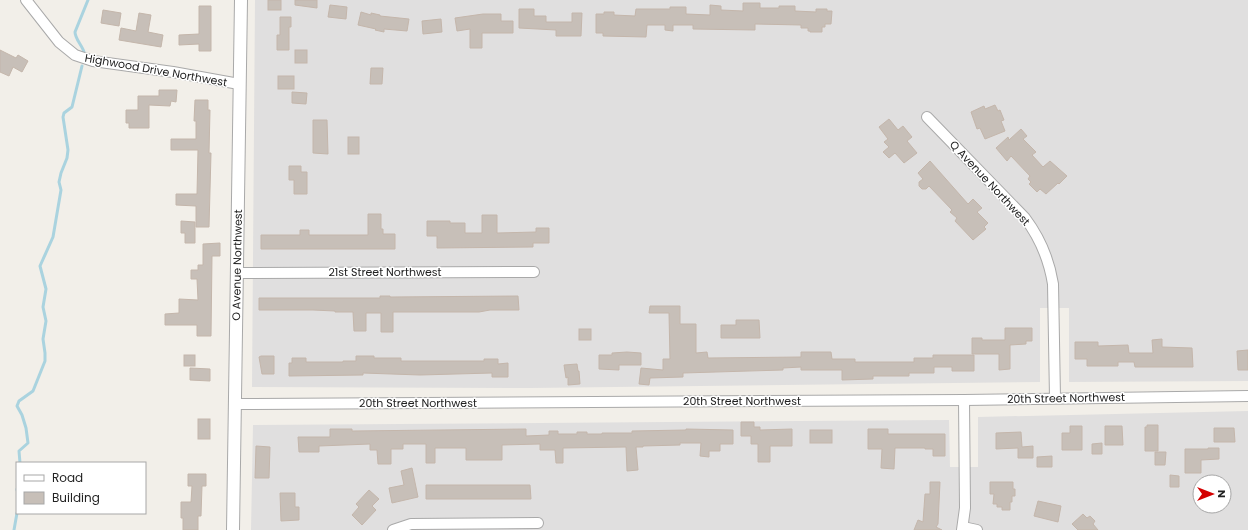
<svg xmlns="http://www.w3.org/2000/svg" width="1248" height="530" font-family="Poppins,sans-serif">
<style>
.residential{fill:#e0dfdf;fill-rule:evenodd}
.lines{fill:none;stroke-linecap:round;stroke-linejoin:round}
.stream{stroke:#aad3df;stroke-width:3}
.building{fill:#c7bfb8;stroke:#c4b6ab}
.minor-casing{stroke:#a9a9a9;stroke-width:12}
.tertiary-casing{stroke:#a9a9a9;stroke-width:14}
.minor{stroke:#fff;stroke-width:10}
.tertiary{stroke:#fff;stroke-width:12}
.labels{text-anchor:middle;stroke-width:3;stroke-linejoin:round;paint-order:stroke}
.street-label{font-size:11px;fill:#222;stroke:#fff}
</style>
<rect width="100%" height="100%" fill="#f2efe9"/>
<!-- residential -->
<g class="residential">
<path d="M 255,0 L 1248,0 L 1248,381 L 1069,382 L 1069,308 L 1040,308 L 1040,382 L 530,388 L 252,387 Z"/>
<path d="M 1248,411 L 1248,530 L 251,530 L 253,425 L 949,420 L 950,467 L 978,467 L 978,417 ZM 1200,482 L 1224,482 L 1224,506 L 1200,506 Z"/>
</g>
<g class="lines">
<!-- stream -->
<g class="stream">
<path d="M 84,52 C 82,45 75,39 75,32 L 88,0"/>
<path d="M 20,463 L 19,451 L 28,443 L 26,428 L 22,415 L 17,406 L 19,401 L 33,391 L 45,361 L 45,353 L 43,339 L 46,321 L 43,307 L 46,289 L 40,266 L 53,237 L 61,190 L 59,182 L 61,173 L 67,158 L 68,150 L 63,117 L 64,113 L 72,107 L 82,66"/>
<path d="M 17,489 L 17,490"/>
<path d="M 14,530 L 17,513"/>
</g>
</g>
<!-- building -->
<g class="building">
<rect x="268" y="0" width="13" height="10"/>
<path d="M 295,0 L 317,0 L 317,8 L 295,5 Z"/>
<path d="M 743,3 L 760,3 L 760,8 L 779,8 L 779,6 L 795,6 L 795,11 L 816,12 L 816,9 L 827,9 L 827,11 L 832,11 L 831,24 L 825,24 L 825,27 L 822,27 L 822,32 L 810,32 L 810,31 L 808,31 L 808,28 L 801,28 L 801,25 L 755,24 L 755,30 L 693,29 L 693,25 L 673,25 L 673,31 L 665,30 L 665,25 L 647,25 L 646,37 L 603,36 L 603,33 L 596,33 L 596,14 L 604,14 L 604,12 L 614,12 L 614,15 L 635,16 L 636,9 L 670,9 L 670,7 L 686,7 L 686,14 L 710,15 L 710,5 L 721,6 L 721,10 L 743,11 Z"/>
<path d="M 330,5 L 347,7 L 346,19 L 328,17 Z"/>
<path d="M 199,6 L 211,6 L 211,51 L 199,51 L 199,44 L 179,45 L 179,35 L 199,34 Z"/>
<path d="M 519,9 L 534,9 L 534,16 L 546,16 L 546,22 L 572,22 L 572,13 L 582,13 L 581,36 L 556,36 L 556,30 L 519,28 Z"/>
<path d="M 103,10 L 121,13 L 119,26 L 101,23 Z"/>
<path d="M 361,12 L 371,15 L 371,13 L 380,15 L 380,16 L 409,19 L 407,31 L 384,29 L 384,32 L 375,30 L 376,29 L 358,25 Z"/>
<path d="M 139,13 L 151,15 L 148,32 L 163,35 L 161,47 L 119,40 L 121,28 L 136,31 Z"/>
<path d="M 483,14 L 501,14 L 501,21 L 513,21 L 513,33 L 482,33 L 482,48 L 470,48 L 470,29 L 457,31 L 455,18 Z"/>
<path d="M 280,17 L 291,17 L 291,27 L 289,27 L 289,50 L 277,50 L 277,35 L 280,35 Z"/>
<path d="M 441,19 L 442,32 L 423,34 L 422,21 Z"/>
<path d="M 0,50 L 16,58 L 18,55 L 28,61 L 22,72 L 13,67 L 9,76 L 0,72 Z"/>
<rect x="295" y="50" width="12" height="13"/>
<path d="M 371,68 L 383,68 L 382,84 L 370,84 Z"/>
<rect x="278" y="76" width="16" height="13"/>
<path d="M 159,90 L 177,90 L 176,102 L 171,101 L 170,106 L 149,105 L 149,128 L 129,128 L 129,123 L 126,123 L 126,110 L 138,110 L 138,96 L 159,96 Z"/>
<path d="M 292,92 L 307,93 L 306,104 L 292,103 Z"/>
<path d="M 195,100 L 208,100 L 208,110 L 210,110 L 209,153 L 211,153 L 209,227 L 196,227 L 196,206 L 176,205 L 176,194 L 197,194 L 198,150 L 171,150 L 171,139 L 196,139 L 196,121 L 194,121 Z"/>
<path d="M 995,105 L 998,111 L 1000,110 L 1004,120 L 1001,121 L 1005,131 L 985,139 L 980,128 L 977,129 L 971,112 L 984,106 L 985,109 Z"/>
<path d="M 889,119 L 898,130 L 903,126 L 912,137 L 907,141 L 917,153 L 904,163 L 895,153 L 889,158 L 883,152 L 889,147 L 884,142 L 888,139 L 879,127 Z"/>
<path d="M 313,120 L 327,120 L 328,154 L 313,153 Z"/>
<path d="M 1021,129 L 1027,136 L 1023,139 L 1036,152 L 1032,155 L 1043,167 L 1050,161 L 1067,176 L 1059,184 L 1058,183 L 1046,194 L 1040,189 L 1037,192 L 1029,184 L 1031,182 L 1028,179 L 1030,176 L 1011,156 L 1007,161 L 996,148 L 1008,137 L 1009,140 Z"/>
<rect x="348" y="137" width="11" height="17"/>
<path d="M 930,161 L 968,204 L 973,199 L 982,208 L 977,212 L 988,223 L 984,227 L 986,229 L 973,240 L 955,221 L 957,218 L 950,212 L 952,210 L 929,186 L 926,189 L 922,189 L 919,186 L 919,182 L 923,179 L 918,173 Z"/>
<path d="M 289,166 L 301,166 L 301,172 L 307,172 L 307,194 L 294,194 L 294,180 L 289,180 Z"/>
<path d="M 368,214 L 381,214 L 381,229 L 383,229 L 383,234 L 395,234 L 395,249 L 261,249 L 261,235 L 300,235 L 300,230 L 309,230 L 309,235 L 368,235 Z"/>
<path d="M 482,215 L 497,215 L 497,233 L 536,232 L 536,228 L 549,228 L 549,243 L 533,243 L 533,247 L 437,248 L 437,236 L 427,236 L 427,221 L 450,221 L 450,223 L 465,223 L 465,233 L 482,233 Z"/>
<path d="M 181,221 L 195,222 L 195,243 L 185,243 L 185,233 L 181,233 Z"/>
<path d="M 220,243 L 220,256 L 212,256 L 211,336 L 197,336 L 197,325 L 165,325 L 165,314 L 179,313 L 179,299 L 198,300 L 197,279 L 191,279 L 191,270 L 198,270 L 198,265 L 203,265 L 203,244 Z"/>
<path d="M 380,296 L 390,296 L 390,297 L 518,296 L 519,310 L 490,310 L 479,312 L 393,312 L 393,332 L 381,332 L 381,313 L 366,313 L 366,331 L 354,331 L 353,312 L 335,312 L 335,311 L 313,310 L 259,310 L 259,298 L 380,298 Z"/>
<path d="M 650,306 L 680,306 L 680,324 L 696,324 L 696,353 L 707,352 L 708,358 L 801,357 L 801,352 L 831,352 L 832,359 L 855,359 L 855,362 L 914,362 L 914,358 L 933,358 L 933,355 L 974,355 L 974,371 L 952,371 L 952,367 L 934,367 L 934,373 L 909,373 L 909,376 L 873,376 L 873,379 L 842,380 L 842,370 L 801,370 L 801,367 L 783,368 L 783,370 L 683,373 L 683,377 L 650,378 L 649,385 L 639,384 L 641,368 L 663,370 L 663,359 L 670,359 L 669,313 L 649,313 Z"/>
<path d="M 736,320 L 759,320 L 760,338 L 721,338 L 721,325 L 736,325 Z"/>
<path d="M 1005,328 L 1032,328 L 1032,341 L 1026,341 L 1026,344 L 1010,345 L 1010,369 L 999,370 L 999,354 L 972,354 L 972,338 L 982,338 L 982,340 L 1005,340 Z"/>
<rect x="579" y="329" width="12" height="11"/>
<path d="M 1162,339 L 1162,347 L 1192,348 L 1193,367 L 1135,367 L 1134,362 L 1118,362 L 1118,366 L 1087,366 L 1087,359 L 1075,359 L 1075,342 L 1098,342 L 1098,346 L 1128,345 L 1129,353 L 1153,353 L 1152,340 Z"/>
<path d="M 1248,350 L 1248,370 L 1238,370 L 1237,351 Z"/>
<path d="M 627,352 L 641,353 L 641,365 L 619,365 L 619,370 L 599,369 L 599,355 L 612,355 L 612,353 Z"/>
<rect x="184" y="355" width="11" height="11"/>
<path d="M 261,356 L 274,356 L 274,374 L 262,374 L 259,357 Z"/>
<path d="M 356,356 L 374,356 L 374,358 L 401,358 L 401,361 L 484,361 L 484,359 L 498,359 L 498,364 L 508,363 L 508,377 L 492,377 L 492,373 L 420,375 L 363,373 L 363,375 L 289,376 L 289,363 L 292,363 L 292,358 L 306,358 L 306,362 L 343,362 L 343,361 L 356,361 Z"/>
<path d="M 577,364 L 578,371 L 579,371 L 580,384 L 568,385 L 568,377 L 566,378 L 564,365 Z"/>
<path d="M 190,368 L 210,369 L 210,381 L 190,380 Z"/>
<rect x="198" y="419" width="12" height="20"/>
<path d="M 741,422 L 754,422 L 754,427 L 760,427 L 760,430 L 792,429 L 792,446 L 770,446 L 770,462 L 758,462 L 758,444 L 751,444 L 751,436 L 741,436 Z"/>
<path d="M 1147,425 L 1158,425 L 1158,451 L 1145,451 L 1145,427 L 1147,427 Z"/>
<path d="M 1070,426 L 1082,426 L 1082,450 L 1062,450 L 1062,433 L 1070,433 Z"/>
<path d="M 1105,426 L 1122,426 L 1123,445 L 1105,445 Z"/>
<path d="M 1214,428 L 1234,428 L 1235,442 L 1214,442 Z"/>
<path d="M 330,429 L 352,429 L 352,431 L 526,429 L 526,436 L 549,435 L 549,431 L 558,431 L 558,434 L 577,434 L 577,432 L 587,432 L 587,434 L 602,434 L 602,433 L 632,433 L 632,431 L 686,430 L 686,429 L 733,430 L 733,444 L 720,444 L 720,451 L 709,451 L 709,457 L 700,456 L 701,443 L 680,443 L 680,445 L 643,446 L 643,447 L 636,447 L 638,470 L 627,471 L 626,447 L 563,448 L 563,463 L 556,463 L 555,450 L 540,450 L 540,444 L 502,445 L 502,460 L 466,460 L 466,448 L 435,448 L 435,463 L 426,463 L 426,444 L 403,444 L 403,449 L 391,449 L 391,464 L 378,464 L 377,450 L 370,450 L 370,444 L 319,446 L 319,452 L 299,452 L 298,437 L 330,437 Z"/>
<path d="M 868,429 L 888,429 L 888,434 L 945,434 L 945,456 L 933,456 L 933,449 L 925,449 L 925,448 L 895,448 L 894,469 L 881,468 L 882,449 L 868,449 Z"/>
<rect x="810" y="430" width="22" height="13"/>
<path d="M 1021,432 L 1022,447 L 1033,446 L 1033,458 L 1018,458 L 1018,448 L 996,449 L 996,433 Z"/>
<path d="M 1102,443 L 1102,454 L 1092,454 L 1092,444 Z"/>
<path d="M 256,446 L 270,447 L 269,478 L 255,478 Z"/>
<path d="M 1208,448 L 1219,448 L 1219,459 L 1201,460 L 1201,473 L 1185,473 L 1185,449 L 1208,449 Z"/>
<path d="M 1155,452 L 1166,452 L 1165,465 L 1155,465 Z"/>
<path d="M 1052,456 L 1052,467 L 1037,467 L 1037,457 Z"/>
<path d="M 412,468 L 418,497 L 392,503 L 389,488 L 404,485 L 401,471 Z"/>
<path d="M 188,474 L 206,474 L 206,486 L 202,486 L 201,516 L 198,516 L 198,530 L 183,530 L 183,518 L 181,518 L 181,502 L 191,502 L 192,486 L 188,486 Z"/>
<path d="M 1170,475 L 1179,476 L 1179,487 L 1170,487 Z"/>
<path d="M 930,482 L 940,482 L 938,524 L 936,527 L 942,530 L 914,530 L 918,520 L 923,522 L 925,494 L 930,494 Z"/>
<path d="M 990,482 L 1013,482 L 1013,489 L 1015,489 L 1015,496 L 1012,496 L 1012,502 L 1010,502 L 1010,510 L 1002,510 L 1002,507 L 997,507 L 997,504 L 993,504 L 994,494 L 990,494 Z"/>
<path d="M 426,485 L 530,485 L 531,499 L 426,499 Z"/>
<path d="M 369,490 L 379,499 L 372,506 L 376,510 L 362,525 L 352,515 L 359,507 L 356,504 Z"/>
<path d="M 280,493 L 295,493 L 295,507 L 299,507 L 299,520 L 281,521 Z"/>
<path d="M 1038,501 L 1061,506 L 1058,522 L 1034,516 Z"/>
<path d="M 1083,514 L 1087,518 L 1090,516 L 1095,521 L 1093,524 L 1098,530 L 1078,530 L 1072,524 Z"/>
</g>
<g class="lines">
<!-- minor casing -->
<g class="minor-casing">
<g id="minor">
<path d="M 26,0 L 59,42 L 75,55 L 93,61 L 173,72 L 239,84"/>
<path d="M 927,117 L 1025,218 C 1040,238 1049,259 1053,284 L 1055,398"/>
<path d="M 236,273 L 534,272"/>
<path d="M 235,404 L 964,400 L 1248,396"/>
<path d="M 963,527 L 977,530"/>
<path d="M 393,530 L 411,524 L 538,523"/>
<path d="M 962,530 L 965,508 L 964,400"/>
</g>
</g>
<!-- tertiary casing -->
<g class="tertiary-casing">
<path id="tertiary" d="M 233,530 L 241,0"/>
</g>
<!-- minor -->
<use href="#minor" class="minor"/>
<!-- tertiary -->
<use href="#tertiary" class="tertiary"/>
</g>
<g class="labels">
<!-- street labels -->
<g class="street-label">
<text transform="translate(156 70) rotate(10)" y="4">Highwood Drive Northwest</text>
<text transform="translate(990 183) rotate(47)" y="4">Q Avenue Northwest</text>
<text transform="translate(237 265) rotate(-89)" y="4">O Avenue Northwest</text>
<text x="385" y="276">21st Street Northwest</text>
<text transform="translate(1066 398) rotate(-1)" y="4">20th Street Northwest</text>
<text x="742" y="405">20th Street Northwest</text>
<text x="418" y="407">20th Street Northwest</text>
</g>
</g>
<!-- legend -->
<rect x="16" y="462" width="130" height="52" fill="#ffffff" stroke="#a7a7a7"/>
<rect x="24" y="475" width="20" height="6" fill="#ffffff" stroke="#a7a7a7"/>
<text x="52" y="482" font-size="12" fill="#222222">Road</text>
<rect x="24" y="492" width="20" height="12" fill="#c7bfb8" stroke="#a7a7a7"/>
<text x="52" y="502" font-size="12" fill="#222222">Building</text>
<!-- north arrow -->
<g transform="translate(1212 494) rotate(90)"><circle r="19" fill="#ffffff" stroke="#a7a7a7"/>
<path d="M0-3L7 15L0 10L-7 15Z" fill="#d40000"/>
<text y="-6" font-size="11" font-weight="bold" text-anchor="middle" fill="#222222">N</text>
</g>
</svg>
